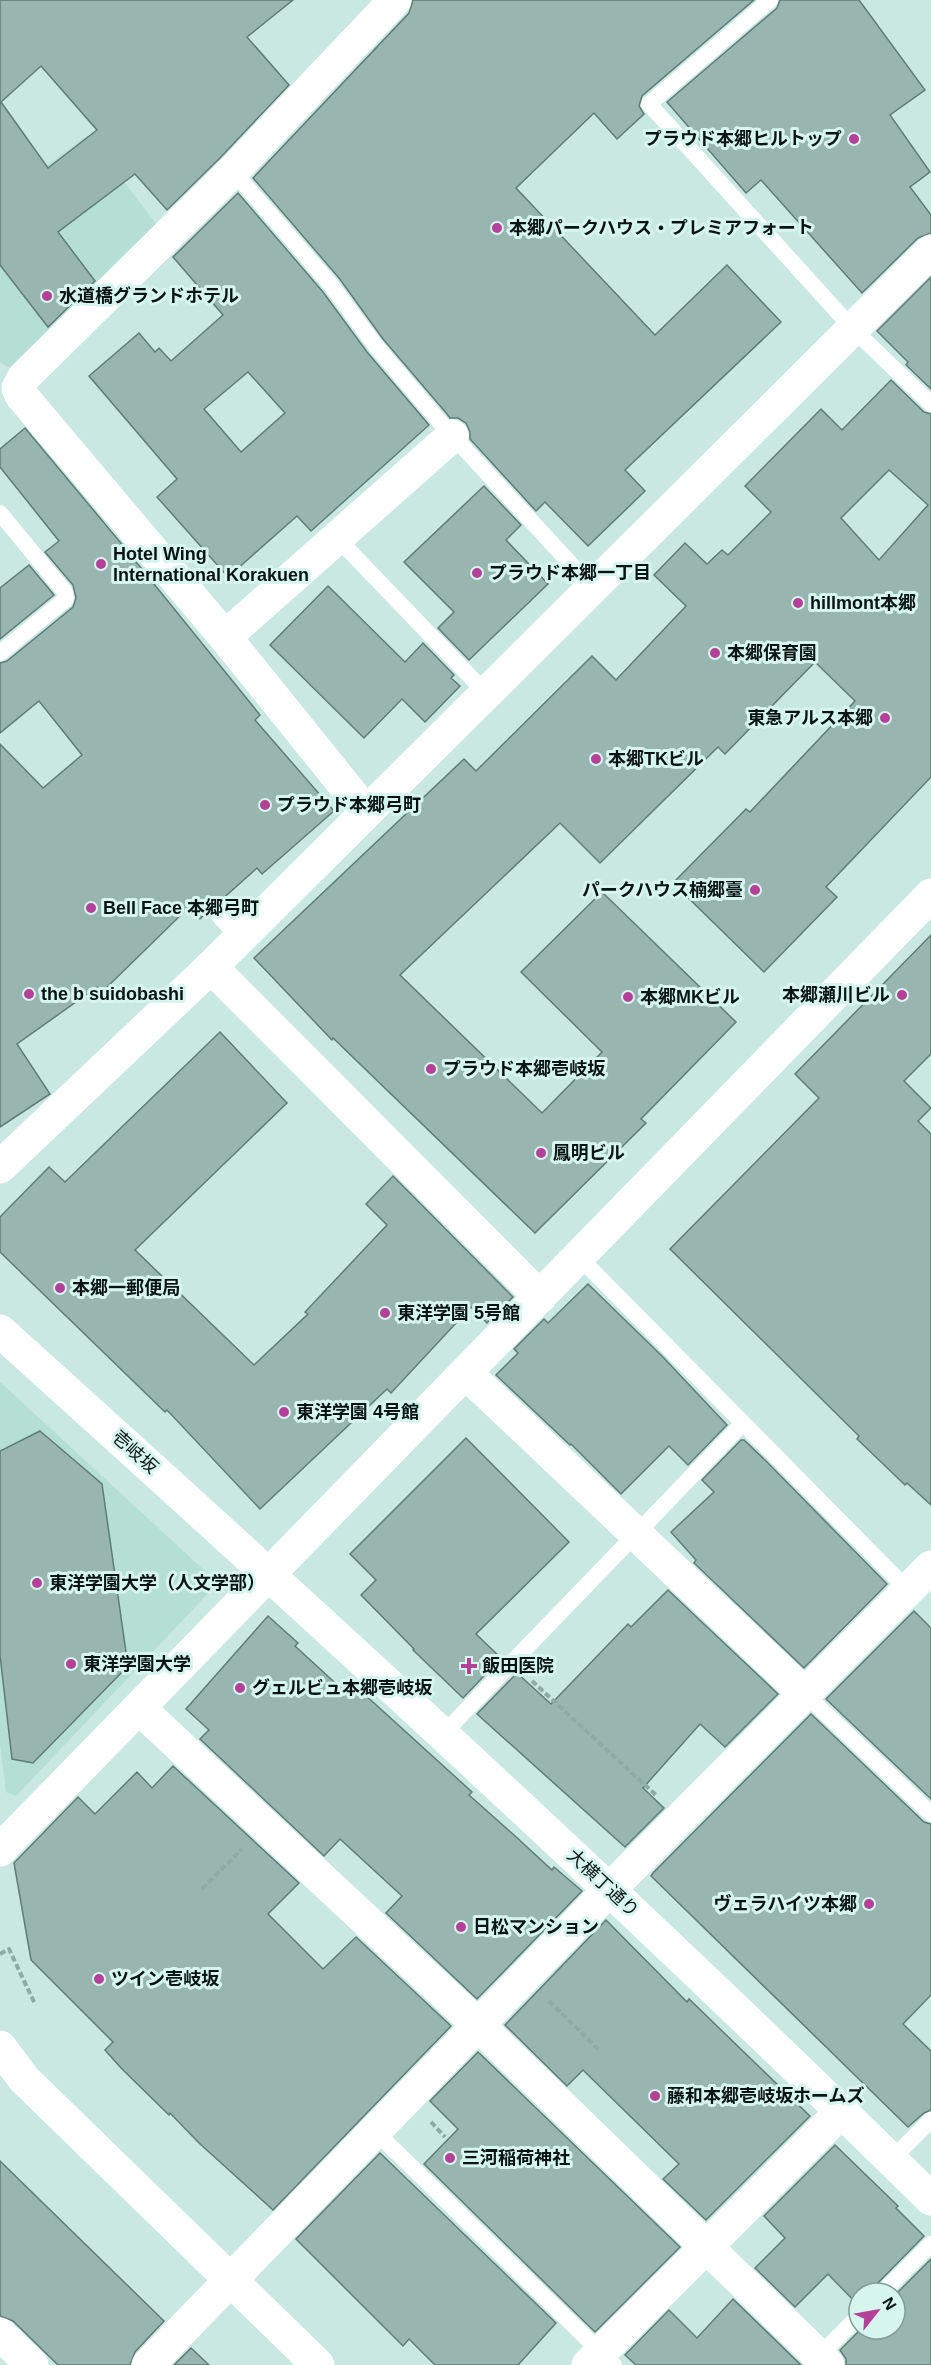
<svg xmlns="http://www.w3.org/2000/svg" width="931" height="2365" font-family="Arial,'Noto Sans JP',sans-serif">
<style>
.built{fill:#b5dfd5}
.building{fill:#98b6af;stroke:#5f7d76;stroke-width:1.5;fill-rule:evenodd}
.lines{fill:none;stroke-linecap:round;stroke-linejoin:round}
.path{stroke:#8fa9a3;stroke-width:4;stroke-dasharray:6 3;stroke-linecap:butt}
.service{stroke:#fff;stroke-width:16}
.minor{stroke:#fff;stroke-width:33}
.tertiary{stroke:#fff;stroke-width:33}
.poi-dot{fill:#b54098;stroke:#d5f5ee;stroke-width:2}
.labels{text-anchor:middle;stroke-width:6;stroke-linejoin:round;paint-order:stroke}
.poi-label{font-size:18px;font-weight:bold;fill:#0a1513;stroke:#d5f5ee;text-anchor:start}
.street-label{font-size:18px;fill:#0a1513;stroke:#d5f5ee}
</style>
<rect width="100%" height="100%" fill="#c8e8e1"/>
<!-- built -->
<g class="built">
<path d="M 88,135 L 161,230 L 18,373 L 0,362 L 0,201 Z"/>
<path d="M 0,1382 L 218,1583 L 16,1796 L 6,1792 L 0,1745 Z"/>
</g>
<!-- building -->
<g class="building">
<path d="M 0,0 L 293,0 L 247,37 L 289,85 L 220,158 L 167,210 L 135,174 L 58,232 L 95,281 L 48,327 L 0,265 ZM 41,66 L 97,130 L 48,168 L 1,102 Z"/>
<path d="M 413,0 L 754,0 L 642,96 L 639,106 L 644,114 L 617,139 L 594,113 L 516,188 L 655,335 L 727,265 L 781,322 L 625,470 L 645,491 L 588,546 L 545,502 L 536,511 L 470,439 L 470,432 L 466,423 L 458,418 L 450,418 L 447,414 L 383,339 L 339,278 L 253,178 L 409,13 Z"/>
<path d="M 780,0 L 859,0 L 925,90 L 890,115 L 930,172 L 910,187 L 931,215 L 931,233 L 918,238 L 862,293 L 761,180 L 746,193 L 667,102 L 777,8 Z"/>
<path d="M 238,193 L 323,292 L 367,352 L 429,425 L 311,531 L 297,516 L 228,577 L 157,497 L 177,479 L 89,376 L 139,333 L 155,352 L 159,348 L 171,361 L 223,315 L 173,257 ZM 248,372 L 285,413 L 241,452 L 204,409 Z"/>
<path d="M 931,277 L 931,389 L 906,365 L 908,362 L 877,331 Z"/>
<path d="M 891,380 L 924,412 L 931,414 L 931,777 L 826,887 L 837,897 L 764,972 L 673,883 L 746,809 L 750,812 L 855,701 L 815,662 L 725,754 L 718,747 L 600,863 L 560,823 L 400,975 L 542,1113 L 602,1052 L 521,972 L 602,892 L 736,1022 L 641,1119 L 646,1123 L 535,1233 L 333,1038 L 332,1040 L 254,958 L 464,759 L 476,771 L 592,656 L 616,680 L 686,606 L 654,575 L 685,543 L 707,564 L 722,550 L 728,555 L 771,512 L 745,486 L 821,409 L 842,430 ZM 889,470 L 928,505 L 879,560 L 841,518 Z"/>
<path d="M 25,428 L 120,542 L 260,715 L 255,720 L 334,811 L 262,874 L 257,868 L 220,901 L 215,898 L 205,900 L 202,905 L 204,915 L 200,919 L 189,907 L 102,992 L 97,987 L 17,1044 L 50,1094 L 0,1127 L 0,744 L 43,788 L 82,755 L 39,701 L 0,733 L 0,663 L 7,661 L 73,607 L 76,598 L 73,585 L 45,552 L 59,541 L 0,467 L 0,449 Z"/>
<path d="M 484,486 L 521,525 L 506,540 L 548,584 L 469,660 L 438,628 L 454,612 L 404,562 Z"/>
<path d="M 29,565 L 54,595 L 0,639 L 0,588 Z"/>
<path d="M 328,586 L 405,662 L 423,643 L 454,675 L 451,678 L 460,686 L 425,722 L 402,699 L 364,738 L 270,645 Z"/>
<path d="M 931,935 L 931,1054 L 904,1081 L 931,1108 L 918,1121 L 931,1134 L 931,1505 L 907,1483 L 905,1485 L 857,1439 L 859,1436 L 670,1249 L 819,1098 L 795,1074 Z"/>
<path d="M 220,1032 L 287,1103 L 135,1250 L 254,1365 L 308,1314 L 305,1312 L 387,1225 L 366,1204 L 393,1176 L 513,1297 L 487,1323 L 471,1307 L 391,1393 L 387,1389 L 260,1509 L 167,1410 L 165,1412 L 0,1252 L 0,1217 L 49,1167 L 65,1182 Z"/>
<path d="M 588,1284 L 662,1356 L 727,1425 L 688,1465 L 669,1446 L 621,1494 L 571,1444 L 570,1445 L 496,1375 L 518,1353 L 514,1349 L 544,1319 L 548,1323 Z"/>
<path d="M 40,1431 L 102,1484 L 128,1666 L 33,1763 L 12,1759 L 0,1655 L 0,1451 Z"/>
<path d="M 466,1438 L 569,1542 L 476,1634 L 501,1658 L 463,1698 L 413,1650 L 414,1649 L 361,1595 L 376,1580 L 350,1554 Z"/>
<path d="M 741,1440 L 744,1440 L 766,1461 L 887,1584 L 804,1668 L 694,1563 L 696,1560 L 671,1532 L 714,1492 L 702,1480 Z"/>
<path d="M 668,1590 L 778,1694 L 725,1747 L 700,1724 L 643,1788 L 664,1808 L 625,1847 L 477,1714 L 517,1673 L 551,1704 L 628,1624 L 631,1627 Z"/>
<path d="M 914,1611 L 931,1628 L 931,1799 L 826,1699 Z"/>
<path d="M 268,1616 L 298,1643 L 295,1646 L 344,1691 L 352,1683 L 472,1792 L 469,1795 L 514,1835 L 552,1870 L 554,1867 L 582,1891 L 477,1999 L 386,1913 L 402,1896 L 340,1839 L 324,1856 L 200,1739 L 209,1730 L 186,1709 Z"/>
<path d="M 811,1714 L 924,1822 L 931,1824 L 931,1995 L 903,2024 L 931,2051 L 931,2110 L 924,2113 L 908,2127 L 651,1876 L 653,1873 Z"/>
<path d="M 173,1766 L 299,1883 L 268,1914 L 323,1969 L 356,1937 L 451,2026 L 273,2210 L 199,2143 L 170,2113 L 169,2115 L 121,2068 L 105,2050 L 113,2042 L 31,1960 L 14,1863 L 78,1797 L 95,1814 L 137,1772 L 152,1788 Z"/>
<path d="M 606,1920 L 687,2002 L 689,1999 L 810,2116 L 706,2220 L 663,2179 L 679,2164 L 583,2070 L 567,2086 L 505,2025 Z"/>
<path d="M 478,2052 L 680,2247 L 595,2332 L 424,2164 L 458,2129 L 430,2101 Z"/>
<path d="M 835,2145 L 898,2206 L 896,2208 L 924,2236 L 875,2286 L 872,2293 L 859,2293 L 859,2306 L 828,2274 L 795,2307 L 755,2268 L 785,2238 L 764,2216 Z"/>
<path d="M 380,2153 L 556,2323 L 518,2365 L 435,2365 L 409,2339 L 403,2346 L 296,2239 Z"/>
<path d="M 0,2161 L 164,2321 L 135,2352 L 130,2365 L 58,2365 L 13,2321 L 0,2316 Z"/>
<path d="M 931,2259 L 931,2365 L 846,2365 L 846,2359 L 840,2350 L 861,2329 L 895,2329 L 895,2295 Z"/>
<path d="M 733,2299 L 801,2365 L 636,2365 L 625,2355 L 669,2310 L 697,2338 Z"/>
<path d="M 191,2348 L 209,2365 L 174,2365 Z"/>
</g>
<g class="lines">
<!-- path -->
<g class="path">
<path d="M 532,1681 L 657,1796"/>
<path d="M 202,1889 L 242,1849"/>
<path d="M 0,1954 L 9,1949 L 35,2004"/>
<path d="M 549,2001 L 598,2049"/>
<path d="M 431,2122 L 445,2137"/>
</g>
<!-- service -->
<g class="service">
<path d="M 770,0 L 649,104 L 853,329 L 931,404"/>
<path d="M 233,171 L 331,285 L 375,345 L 439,421 L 593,588"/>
<path d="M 0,513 L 65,592 L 66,599 L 0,653"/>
<path d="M 338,539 L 486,693"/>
<path d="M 212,908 L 239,938"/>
<path d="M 579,1257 L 908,1590"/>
<path d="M 804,1693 L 931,1814"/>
<path d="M 443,1734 L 743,1423"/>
<path d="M 375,2131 L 614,2365"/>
<path d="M 891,2160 L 931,2120"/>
<path d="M 882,2293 L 931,2244"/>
<path d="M 819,2356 L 859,2316"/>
</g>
<!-- minor -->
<g class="minor">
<path d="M 225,637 L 452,436"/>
<path d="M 366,812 L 225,637 L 21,395 L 18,388 L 24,377 L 233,171 L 395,0"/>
<path d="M 211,967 L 540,1297"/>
<path d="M 0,1167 L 211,967 L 931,251"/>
<path d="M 0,1331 C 315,1615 628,1901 931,2199"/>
<path d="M 466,1373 L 804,1693"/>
<path d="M 139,1708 L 478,2025 L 828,2365"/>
<path d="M 0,1850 L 931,895"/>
<path d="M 0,2334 L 32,2365"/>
<path d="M 148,2365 L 610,1889 L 931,1567"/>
<path d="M 588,2365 L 842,2111"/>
</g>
<!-- tertiary -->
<path class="tertiary" d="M 0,2047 L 24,2079 L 318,2365"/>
</g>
<!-- markers -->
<g class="poi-dot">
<circle cx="854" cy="139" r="6"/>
<circle cx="497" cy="228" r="6"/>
<circle cx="47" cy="296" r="6"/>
<circle cx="101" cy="564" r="6"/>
<circle cx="477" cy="573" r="6"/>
<circle cx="798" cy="603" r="6"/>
<circle cx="715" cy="653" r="6"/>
<circle cx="885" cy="718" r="6"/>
<circle cx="596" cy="759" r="6"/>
<circle cx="265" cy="805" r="6"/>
<circle cx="755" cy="890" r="6"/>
<circle cx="91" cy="908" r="6"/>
<circle cx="29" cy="994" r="6"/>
<circle cx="902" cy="995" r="6"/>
<circle cx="628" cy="997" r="6"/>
<circle cx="431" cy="1069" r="6"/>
<circle cx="541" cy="1153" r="6"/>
<circle cx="60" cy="1288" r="6"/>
<circle cx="385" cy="1313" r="6"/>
<circle cx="284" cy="1412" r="6"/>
<circle cx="37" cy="1583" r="6"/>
<circle cx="71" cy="1664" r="6"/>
<path d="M466 1657h6v6h6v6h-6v6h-6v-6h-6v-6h6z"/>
<circle cx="240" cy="1688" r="6"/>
<circle cx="869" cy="1904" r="6"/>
<circle cx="461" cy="1927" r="6"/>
<circle cx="99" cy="1979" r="6"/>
<circle cx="655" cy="2096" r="6"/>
<circle cx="450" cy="2158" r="6"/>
</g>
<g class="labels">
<!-- poi labels -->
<g class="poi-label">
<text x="842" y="145" text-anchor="end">プラウド本郷ヒルトップ</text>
<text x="509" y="234">本郷パークハウス・プレミアフォート</text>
<text x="59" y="302">水道橋グランドホテル</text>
<text x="113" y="560">Hotel Wing<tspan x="113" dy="21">International Korakuen</tspan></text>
<text x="489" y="579">プラウド本郷一丁目</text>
<text x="810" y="609">hillmont本郷</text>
<text x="727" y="659">本郷保育園</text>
<text x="873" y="724" text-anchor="end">東急アルス本郷</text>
<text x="608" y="765">本郷TKビル</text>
<text x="277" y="811">プラウド本郷弓町</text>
<text x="743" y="896" text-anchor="end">パークハウス楠郷臺</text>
<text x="103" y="914">Bell Face 本郷弓町</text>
<text x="41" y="1000">the b suidobashi</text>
<text x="890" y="1001" text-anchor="end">本郷瀬川ビル</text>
<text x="640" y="1003">本郷MKビル</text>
<text x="443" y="1075">プラウド本郷壱岐坂</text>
<text x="553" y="1159">鳳明ビル</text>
<text x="72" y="1294">本郷一郵便局</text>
<text x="397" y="1319">東洋学園 5号館</text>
<text x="296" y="1418">東洋学園 4号館</text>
<text x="49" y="1589">東洋学園大学（人文学部）</text>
<text x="83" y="1670">東洋学園大学</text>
<text x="482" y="1672">飯田医院</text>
<text x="252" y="1694">グェルビュ本郷壱岐坂</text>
<text x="857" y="1910" text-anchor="end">ヴェラハイツ本郷</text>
<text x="473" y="1933">日松マンション</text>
<text x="111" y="1985">ツイン壱岐坂</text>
<text x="667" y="2102">藤和本郷壱岐坂ホームズ</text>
<text x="462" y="2164">三河稲荷神社</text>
</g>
<!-- street labels -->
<g class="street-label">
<text transform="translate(135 1452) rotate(42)" y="6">壱岐坂</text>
<text transform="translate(603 1883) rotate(43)" y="6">大横丁通り</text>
</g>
</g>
<!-- north arrow -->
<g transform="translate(877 2311) rotate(59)"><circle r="28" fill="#d5f5ee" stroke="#849b96" stroke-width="1.5"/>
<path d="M0-4.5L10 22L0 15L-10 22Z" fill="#b54098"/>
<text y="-9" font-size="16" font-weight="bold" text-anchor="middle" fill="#0a1513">N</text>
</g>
</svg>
